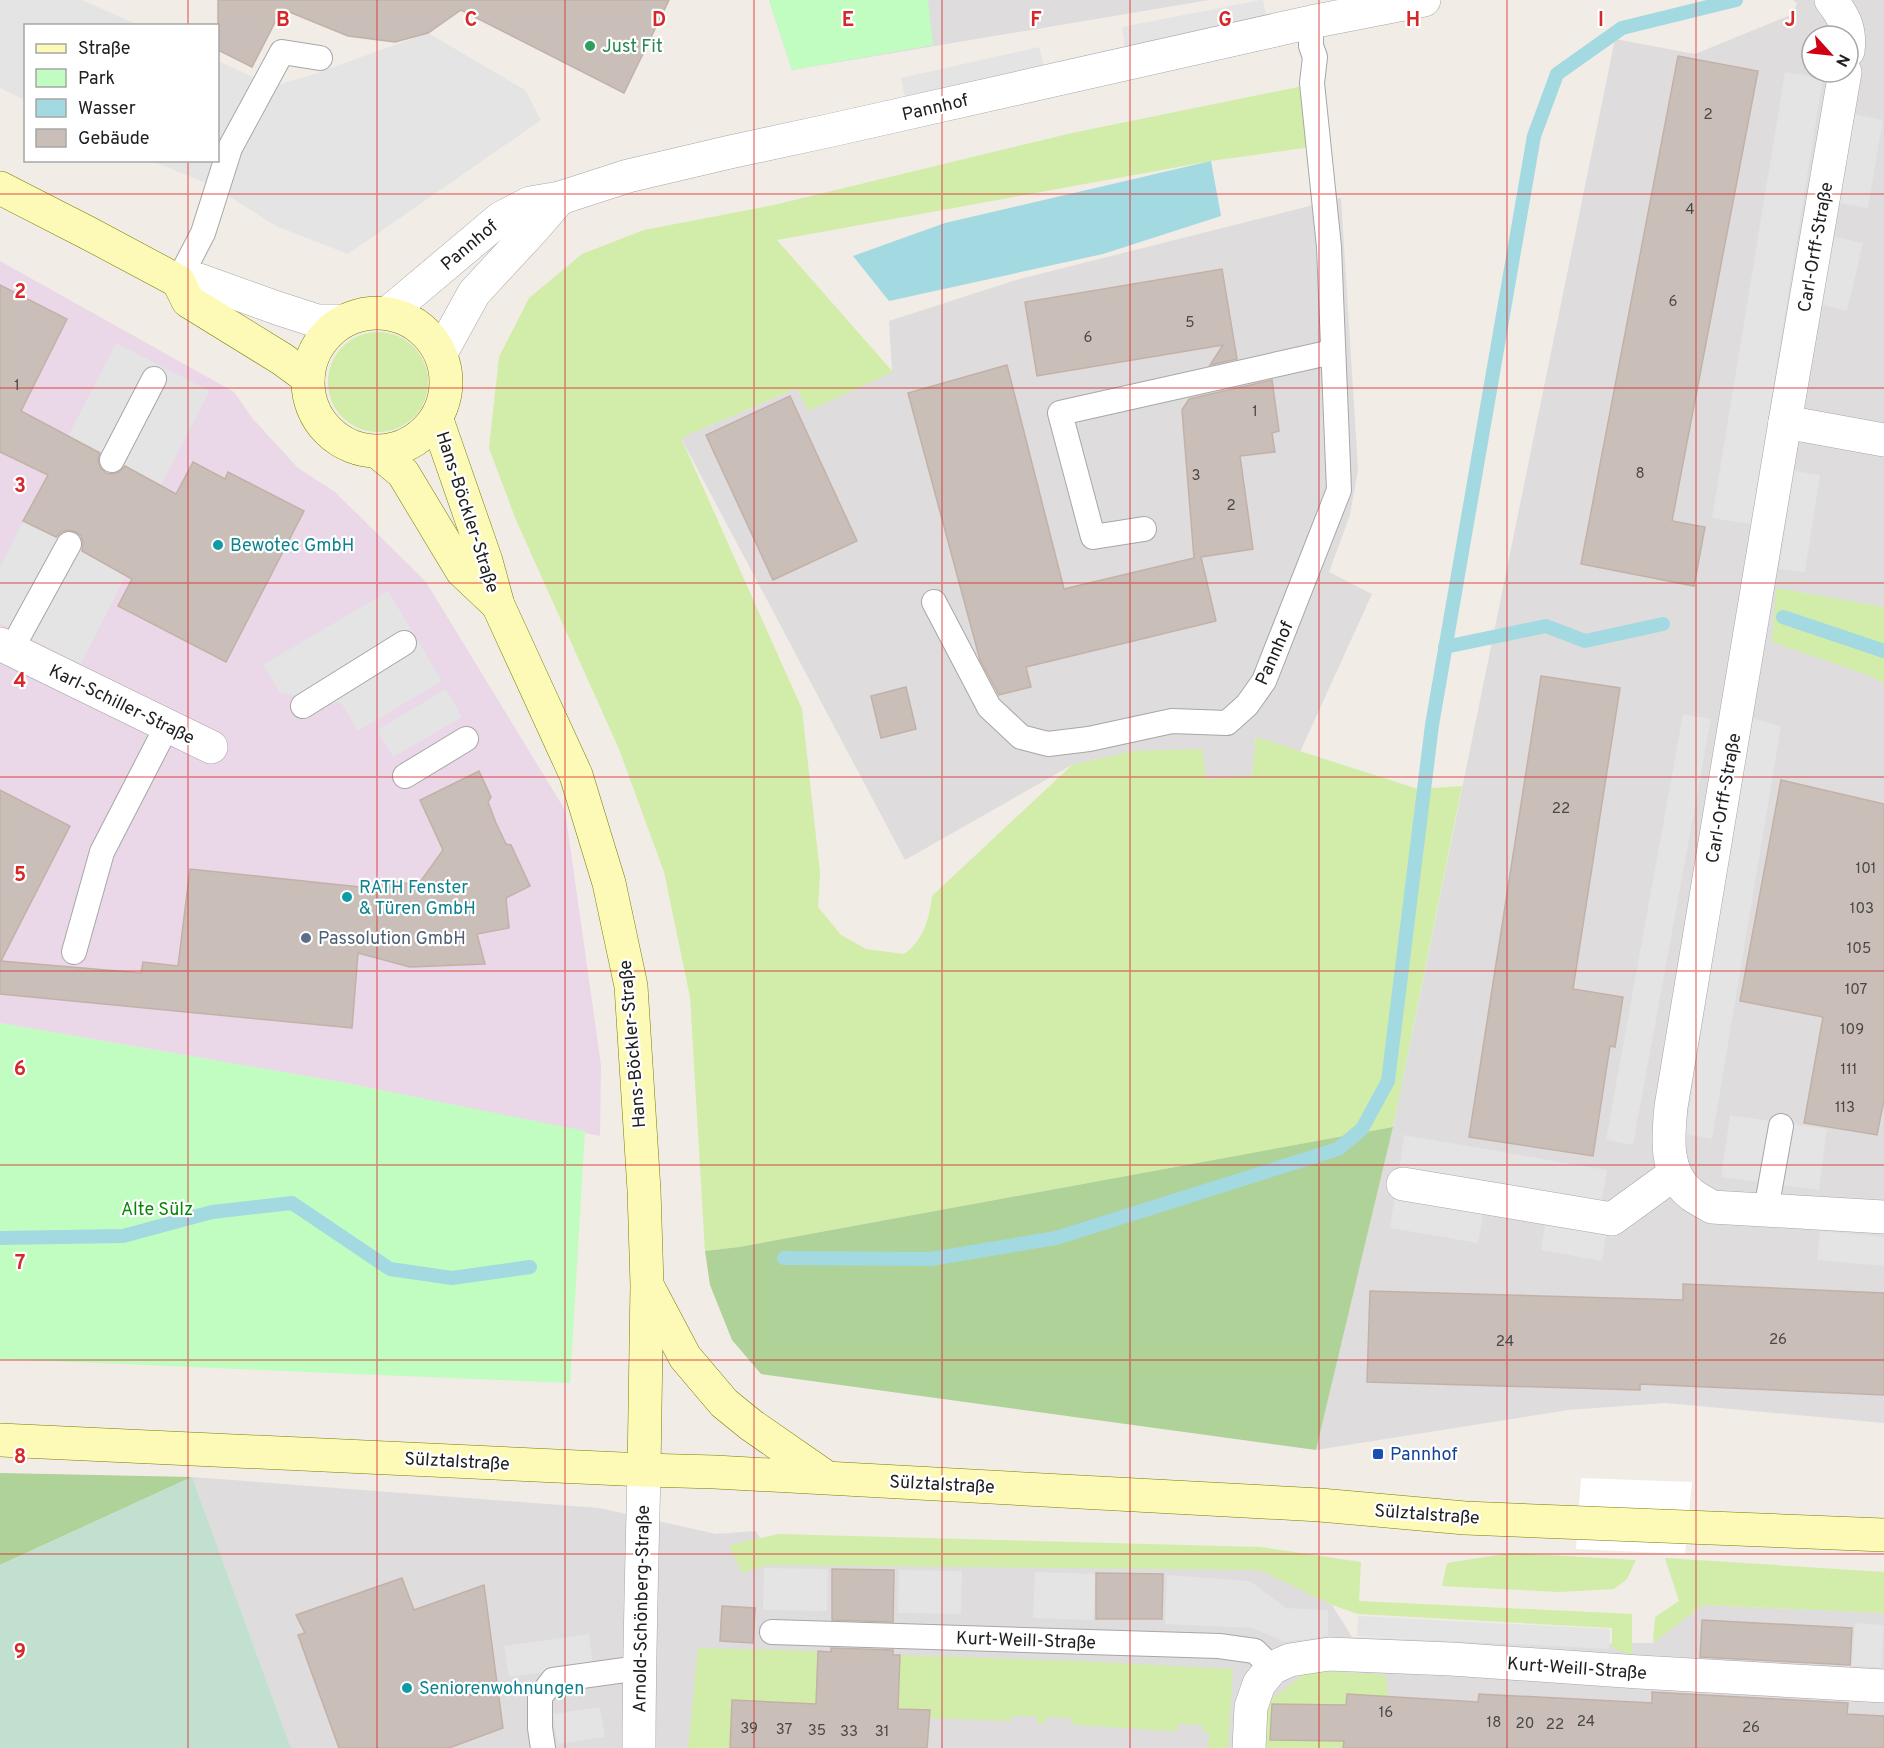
<svg xmlns="http://www.w3.org/2000/svg" width="1884" height="1748" font-family="Overpass,sans-serif">
<style>
.residential{fill:#dedcdd;fill-rule:evenodd}
.industrial{fill:#ead7e8}
.grass{fill:#d1eda9}
.forest{fill:#aed298}
.wetland{fill:#c1e0cf}
.park{fill:#c1fdc0}
.parking{fill:#e4e4e4}
.water{fill:#a3d9e1}
.pier{fill:#fff}
.lines{fill:none;stroke-linecap:round;stroke-linejoin:round}
.stream{stroke:#a3d9e1;stroke-width:14}
.building{fill:#c9beb8;stroke:#c3b1a7;stroke-width:1.5}
.lane-casing{stroke:#a7a7a7;stroke-width:26}
.street-casing{stroke:#a7a7a7;stroke-width:34}
.secondary-casing{stroke:#7b7d00;stroke-width:34}
.lane{stroke:#fff;stroke-width:24}
.street{stroke:#fff;stroke-width:33}
.secondary{stroke:#fdfab7;stroke-width:33}
.grid{fill:none;stroke:#d62828;stroke-width:1.5;stroke-opacity:0.55}
.leisure-dot{fill:#2e9e5b;stroke:#fff;stroke-width:2}
.culture-dot{fill:#0f9aa8;stroke:#fff;stroke-width:2}
.service-dot{fill:#5c6f8a;stroke:#fff;stroke-width:2}
.transit-dot{fill:#1a4fb4;stroke:#fff;stroke-width:2}
.labels{text-anchor:middle;stroke-width:4.5;stroke-linejoin:round;paint-order:stroke}
.number-label{font-size:15px;fill:#4a4846}
.leisure-label{font-size:18px;fill:#27864d;stroke:#fff;text-anchor:start}
.street-label{font-size:18px;fill:#202020;stroke:#fff}
.culture-label{font-size:18px;fill:#0d838f;stroke:#fff;text-anchor:start}
.service-label{font-size:18px;fill:#4e5e75;stroke:#fff;text-anchor:start}
.park-label{font-size:18px;fill:#068605;stroke:#fff}
.transit-label{font-size:18px;fill:#164399;stroke:#fff;text-anchor:start}
.grid-label{font-size:20px;text-anchor:middle;font-weight:bold;fill:#d62828;stroke:#fff;stroke-width:4.5;stroke-linejoin:round;paint-order:stroke}
</style>
<rect width="100%" height="100%" fill="#f1ece5"/>
<!-- residential -->
<g class="residential">
<path d="M 769,0 L 1209,0 L 792,70 Z"/>
<path d="M 1793,0 L 1884,0 L 1884,607 L 1777,588 L 1868,675 L 1884,683 L 1884,1423 L 1665,1403 L 1568,1410 L 1316,1450 L 1393,1127 L 1615,39 L 1695,54 L 1793,14 L 1797,3 ZM 1812,36 L 1848,36 L 1848,72 L 1812,72 Z"/>
<path d="M 1341,198 L 1358,470 L 1350,515 L 1329,572 L 1372,594 L 1300,752 L 1256,737 L 1252,776 L 1206,779 L 1202,750 L 1134,751 L 1072,765 L 905,860 L 681,438 L 797,388 L 808,411 L 892,372 L 889,321 L 1016,280 Z"/>
<path d="M 192,1477 L 599,1508 L 716,1534 L 756,1531 L 760,1538 L 1260,1570 L 1332,1605 L 1352,1637 L 1538,1644 L 1653,1643 L 1703,1605 L 1884,1613 L 1884,1748 L 291,1748 Z"/>
</g>
<!-- industrial -->
<path class="industrial" d="M 0,261 L 234,392 L 253,419 L 298,468 L 335,492 L 426,582 L 565,810 L 601,1065 L 600,1136 L 346,1083 L 0,1023 Z"/>
<!-- grass -->
<g class="grass">
<path d="M 1303,86 L 1311,147 L 1211,161 L 777,240 L 893,372 L 808,411 L 797,388 L 681,438 L 802,709 L 820,873 L 818,907 L 841,935 L 866,949 L 904,954 C 924,940 929,919 932,896 L 1072,765 L 1134,751 L 1202,749 L 1206,779 L 1252,776 L 1256,737 L 1418,789 L 1462,786 L 1393,1127 L 739,1247 L 705,1251 L 690,997 L 664,872 L 619,749 L 516,520 L 489,448 L 499,357 L 529,298 L 582,254 L 644,230 L 774,205 L 1072,133 Z"/>
<circle cx="378" cy="382" r="50"/>
<path d="M 1776,588 L 1884,607 L 1884,683 L 1868,675 L 1772,642 Z"/>
<path d="M 779,1534 L 1260,1547 L 1361,1562 L 1359,1601 L 1632,1614 L 1632,1655 L 1612,1648 L 1612,1628 L 1358,1614 L 1332,1605 L 1260,1570 L 768,1565 L 742,1573 L 729,1545 Z"/>
<path d="M 1511,1553 L 1636,1560 L 1627,1579 L 1614,1589 L 1559,1592 L 1442,1586 L 1447,1563 Z"/>
<path d="M 1665,1558 L 1884,1572 L 1884,1613 L 1703,1605 L 1653,1643 L 1655,1617 L 1679,1601 Z"/>
<path d="M 698,1648 L 818,1651 L 818,1665 L 899,1667 L 900,1655 L 1078,1661 L 1233,1669 L 1228,1748 L 1208,1748 L 1209,1733 L 1203,1732 L 1203,1725 L 1178,1724 L 1177,1731 L 1173,1731 L 1075,1725 L 1072,1724 L 1071,1718 L 1046,1717 L 1045,1724 L 1037,1723 L 1036,1716 L 1012,1716 L 1011,1721 L 929,1718 L 929,1710 L 739,1700 L 732,1707 L 730,1748 L 688,1748 Z"/>
<path d="M 1322,1671 L 1386,1675 L 1388,1697 L 1347,1694 L 1343,1748 L 1264,1748 L 1268,1702 L 1304,1674 Z"/>
</g>
<!-- forest -->
<g class="forest">
<path d="M 1393,1127 L 1316,1450 L 761,1374 L 732,1340 L 710,1285 L 705,1251 L 739,1247 Z"/>
<path d="M 0,1473 L 192,1477 L 0,1565 Z"/>
</g>
<!-- wetland -->
<path class="wetland" d="M 192,1477 L 291,1748 L 0,1748 L 0,1565 Z"/>
<!-- park -->
<g class="park">
<path d="M 769,0 L 928,0 L 933,45 L 792,70 Z"/>
<path d="M 0,1023 L 346,1083 L 585,1131 L 570,1383 L 0,1359 Z"/>
</g>
<!-- parking -->
<g class="parking">
<path d="M 0,0 L 82,0 L 138,25 L 26,26 L 25,100 L 0,88 Z"/>
<path d="M 1261,0 L 1263,0 L 1267,19 L 1125,47 L 1122,27 Z"/>
<path d="M 428,33 L 525,90 L 541,120 L 348,254 L 276,226 L 213,186 L 152,161 L 218,160 L 218,61 L 272,86 L 306,77 Z"/>
<path d="M 1039,47 L 1044,67 L 905,98 L 901,78 Z"/>
<path d="M 1785,72 L 1823,78 L 1751,524 L 1712,518 Z"/>
<path d="M 1853,114 L 1883,120 L 1868,208 L 1837,203 Z"/>
<path d="M 1835,237 L 1863,243 L 1847,311 L 1819,304 Z"/>
<path d="M 116,343 L 210,391 L 161,485 L 68,436 Z"/>
<path d="M 1794,471 L 1820,475 L 1805,572 L 1779,569 Z"/>
<path d="M 23,521 L 127,573 L 81,664 L 0,623 L 0,567 Z"/>
<path d="M 388,591 L 442,681 L 358,731 L 341,703 L 280,693 L 263,665 Z"/>
<path d="M 446,689 L 462,717 L 393,757 L 377,730 Z"/>
<path d="M 1683,714 L 1711,719 L 1633,1145 L 1606,1140 Z"/>
<path d="M 1751,718 L 1781,726 L 1712,1139 L 1685,1134 Z"/>
<path d="M 1730,1115 L 1827,1129 L 1819,1190 L 1721,1177 Z"/>
<path d="M 1404,1135 L 1607,1170 L 1601,1205 L 1399,1170 Z"/>
<path d="M 1395,1195 L 1484,1210 L 1478,1243 L 1390,1228 Z"/>
<path d="M 1546,1220 L 1607,1230 L 1602,1261 L 1541,1250 Z"/>
<path d="M 1820,1231 L 1884,1237 L 1884,1266 L 1817,1260 Z"/>
<path d="M 764,1568 L 828,1569 L 827,1611 L 763,1610 Z"/>
<path d="M 899,1570 L 962,1571 L 961,1614 L 898,1613 Z"/>
<path d="M 1035,1572 L 1096,1574 L 1093,1620 L 1033,1618 Z"/>
<path d="M 1167,1575 L 1250,1581 L 1286,1608 L 1328,1610 L 1328,1636 L 1285,1642 L 1252,1628 L 1165,1624 Z"/>
<path d="M 1358,1616 L 1610,1629 L 1609,1649 L 1357,1636 Z"/>
<path d="M 1855,1623 L 1884,1625 L 1881,1667 L 1852,1666 Z"/>
<path d="M 589,1634 L 593,1665 L 509,1677 L 504,1646 Z"/>
<path d="M 600,1707 L 605,1737 L 558,1744 L 553,1714 Z"/>
</g>
<!-- water -->
<path class="water" d="M 1211,161 L 1221,216 L 1103,254 L 889,301 L 853,256 L 945,223 Z"/>
<!-- pier -->
<path class="pier" d="M 1581,1478 L 1692,1482 L 1685,1554 L 1576,1549 Z"/>
<g class="lines">
<!-- stream -->
<g class="stream">
<path d="M 1783,617 L 1884,651"/>
<path d="M 1445,647 L 1546,626 L 1585,641 L 1663,624"/>
<path d="M 0,1238 L 123,1236 L 212,1212 L 292,1203 L 390,1269 L 452,1278 L 530,1267"/>
<path d="M 784,1258 L 931,1259 L 1056,1238 L 1338,1149 L 1362,1129 L 1388,1081 L 1432,725 L 1534,136 L 1557,74 L 1622,28 L 1736,0"/>
</g>
</g>
<!-- building -->
<g class="building">
<path d="M 218,0 L 669,0 L 624,93 L 461,10 L 428,33 L 395,42 L 348,36 L 282,9 L 252,67 L 218,50 Z"/>
<path d="M 1678,56 L 1758,71 L 1672,521 L 1705,527 L 1694,586 L 1581,564 Z"/>
<path d="M 1222,269 L 1237,359 L 1210,365 L 1223,345 L 1037,376 L 1025,302 Z"/>
<path d="M 0,285 L 67,319 L 21,411 L 100,453 L 98,460 L 100,467 L 106,473 L 113,474 L 119,472 L 125,466 L 176,494 L 193,462 L 225,479 L 228,472 L 304,511 L 226,662 L 118,606 L 132,579 L 82,551 L 83,543 L 81,536 L 76,532 L 68,530 L 61,532 L 56,537 L 23,521 L 48,475 L 0,452 Z"/>
<path d="M 1007,365 L 1064,589 L 1194,558 L 1182,410 L 1189,399 L 1272,380 L 1279,431 L 1272,433 L 1275,452 L 1240,456 L 1253,549 L 1201,557 L 1216,621 L 1026,667 L 1031,687 L 999,695 L 980,660 L 908,393 Z"/>
<path d="M 790,396 L 857,541 L 773,580 L 706,435 Z"/>
<path d="M 1541,676 L 1620,688 L 1573,989 L 1623,997 L 1615,1047 L 1610,1046 L 1593,1156 L 1469,1137 Z"/>
<path d="M 906,687 L 916,729 L 881,738 L 871,696 Z"/>
<path d="M 479,771 L 491,797 L 488,802 L 496,823 L 506,844 L 511,845 L 530,886 L 506,898 L 509,928 L 477,934 L 485,964 L 410,967 L 358,953 L 352,1028 L 0,994 L 0,790 L 70,826 L 1,961 L 141,973 L 143,962 L 178,966 L 190,869 L 370,888 L 377,879 L 418,885 L 443,850 L 420,800 Z"/>
<path d="M 1781,780 L 1884,804 L 1884,1100 L 1877,1135 L 1804,1123 L 1823,1017 L 1740,1001 Z"/>
<path d="M 1683,1284 L 1884,1293 L 1884,1395 L 1640,1384 L 1640,1390 L 1367,1382 L 1370,1291 L 1683,1300 Z"/>
<path d="M 832,1569 L 894,1570 L 893,1622 L 832,1620 Z"/>
<path d="M 1096,1573 L 1163,1574 L 1162,1619 L 1096,1619 Z"/>
<path d="M 402,1578 L 414,1610 L 484,1585 L 503,1728 L 449,1748 L 339,1748 L 298,1635 L 305,1633 L 296,1615 Z"/>
<path d="M 722,1606 L 755,1608 L 753,1643 L 720,1641 Z"/>
<path d="M 1702,1620 L 1852,1628 L 1850,1665 L 1700,1657 Z"/>
<path d="M 831,1648 L 893,1650 L 893,1655 L 900,1655 L 898,1709 L 930,1710 L 927,1748 L 730,1748 L 732,1700 L 816,1704 L 818,1651 L 831,1652 Z"/>
<path d="M 1652,1692 L 1848,1703 L 1847,1714 L 1884,1716 L 1884,1748 L 1343,1748 L 1344,1741 L 1270,1740 L 1272,1704 L 1346,1705 L 1347,1694 L 1478,1702 L 1479,1694 L 1652,1703 Z"/>
</g>
<g class="lines">
<!-- lane casing -->
<g class="lane-casing">
<g id="lane">
<path d="M 178,281 L 203,233 L 230,148 L 282,52 L 320,58"/>
<path d="M 112,460 L 154,379"/>
<path d="M 1144,529 L 1093,537 L 1060,413 L 1332,352"/>
<path d="M 934,602 L 989,707 L 1021,737 L 1048,744 L 1089,739 L 1172,721 L 1227,723 L 1247,705 L 1264,681 L 1339,490 L 1329,247 L 1312,83 L 1315,57 L 1311,46 L 1311,22"/>
<path d="M 11,650 L 69,544"/>
<path d="M 303,706 L 404,643"/>
<path d="M 405,776 L 466,739"/>
<path d="M 74,952 L 102,852 L 167,726"/>
<path d="M 1766,1210 L 1781,1126"/>
<path d="M 772,1632 L 1219,1646 L 1255,1651 L 1272,1668"/>
<path d="M 543,1748 L 540,1728 L 540,1697 L 553,1680 L 639,1668"/>
</g>
</g>
<!-- street casing -->
<g class="street-casing">
<g id="street">
<path d="M 1831,0 C 1844,17 1851,29 1848,51"/>
<path d="M 1845,72 L 1785,422 L 1671,1107 C 1668,1137 1664,1174 1692,1195 C 1698,1199 1705,1203 1712,1207 L 1884,1217"/>
<path d="M 178,281 L 199,280 L 277,308 L 317,321 L 343,321"/>
<path d="M 388,313 L 501,218 L 530,203 L 560,198 L 628,176 L 730,152 L 832,130 L 1311,22 L 1424,0"/>
<path d="M 441,353 L 474,293 L 535,227 L 560,198"/>
<path d="M 1785,422 L 1884,440"/>
<path d="M 0,644 L 211,747"/>
<path d="M 1403,1184 L 1612,1219 L 1674,1174"/>
<path d="M 639,1748 C 639,1655 642,1563 644,1470"/>
<path d="M 1249,1748 L 1251,1707 L 1259,1684 L 1272,1668 L 1290,1660 L 1329,1654 L 1451,1659 L 1639,1672 L 1884,1686"/>
</g>
</g>
<!-- secondary casing -->
<g class="secondary-casing">
<g id="secondary">
<path d="M 0,188 L 88,233 L 178,281 L 188,301 L 282,359 L 308,378"/>
<circle cx="377" cy="382" r="69"/>
<path d="M 437,420 L 486,561 L 498,605 L 576,775 L 609,883 L 631,986 L 644,1190 L 647,1285 L 644,1470"/>
<path d="M 379,453 L 403,473 L 462,571 L 498,605"/>
<path d="M 649,1289 L 685,1357 L 724,1403 L 751,1425 L 826,1477"/>
<path d="M 0,1440 L 644,1470 L 715,1472 L 1320,1505 L 1465,1518 L 1884,1535"/>
</g>
</g>
<!-- lane -->
<use href="#lane" class="lane"/>
<!-- street -->
<use href="#street" class="street"/>
<!-- secondary -->
<use href="#secondary" class="secondary"/>
</g>
<!-- grid -->
<path class="grid" d="M 188,0 L 188,26M 377,0 L 377,1748M 565,0 L 565,1748M 754,0 L 754,1748M 942,0 L 942,1748M 1130,0 L 1130,1748M 1319,0 L 1319,1748M 1507,0 L 1507,1748M 1696,0 L 1696,1748M 188,160 L 188,1748M 0,194 L 1884,194M 0,388 L 1884,388M 0,583 L 1884,583M 0,777 L 1884,777M 0,971 L 1884,971M 0,1165 L 1884,1165M 0,1360 L 1884,1360M 0,1554 L 1884,1554"/>
<!-- markers -->
<circle class="leisure-dot" cx="590" cy="46" r="6"/>
<g class="culture-dot">
<circle cx="218" cy="545" r="6"/>
<circle cx="347" cy="897" r="6"/>
<circle cx="407" cy="1688" r="6"/>
</g>
<circle class="service-dot" cx="306" cy="938" r="6"/>
<rect class="transit-dot" x="1372" y="1448" width="12" height="12" rx="3"/>
<g class="labels">
<!-- number labels -->
<g class="number-label">
<text x="1708" y="119">2</text>
<text x="1690" y="214">4</text>
<text x="1673" y="306">6</text>
<text x="1190" y="327">5</text>
<text x="1088" y="342">6</text>
<text x="17" y="390">1</text>
<text x="1255" y="416">1</text>
<text x="1640" y="478">8</text>
<text x="1196" y="480">3</text>
<text x="1231" y="510">2</text>
<text x="1561" y="813">22</text>
<text x="1866" y="873">101</text>
<text x="1862" y="913">103</text>
<text x="1859" y="953">105</text>
<text x="1856" y="994">107</text>
<text x="1852" y="1034">109</text>
<text x="1849" y="1074">111</text>
<text x="1845" y="1112">113</text>
<text x="1778" y="1344">26</text>
<text x="1505" y="1346">24</text>
<text x="1386" y="1717">16</text>
<text x="1586" y="1726">24</text>
<text x="1494" y="1727">18</text>
<text x="1525" y="1728">20</text>
<text x="1555" y="1729">22</text>
<text x="1751" y="1732">26</text>
<text x="749" y="1733">39</text>
<text x="784" y="1734">37</text>
<text x="817" y="1735">35</text>
<text x="849" y="1736">33</text>
<text x="882" y="1736">31</text>
</g>
<!-- leisure labels -->
<g class="leisure-label">
<text x="602" y="52">Just Fit</text>
</g>
<!-- street labels -->
<g class="street-label">
<text transform="translate(935 107) rotate(-13)" y="6">Pannhof</text>
<text transform="translate(469 245) rotate(-40)" y="6">Pannhof</text>
<text transform="translate(1815 247) rotate(-80)" y="6">Carl-Orff-Straße</text>
<text transform="translate(468 512) rotate(72)" y="6">Hans-Böckler-Straße</text>
<text transform="translate(1274 653) rotate(-66)" y="6">Pannhof</text>
<text transform="translate(122 704) rotate(26)" y="6">Karl-Schiller-Straße</text>
<text transform="translate(1723 798) rotate(-80)" y="6">Carl-Orff-Straße</text>
<text transform="translate(632 1044) rotate(-95)" y="6">Hans-Böckler-Straße</text>
<text transform="translate(457 1461) rotate(3)" y="6">Sülztalstraße</text>
<text transform="translate(942 1484) rotate(3)" y="6">Sülztalstraße</text>
<text transform="translate(1427 1514) rotate(4)" y="6">Sülztalstraße</text>
<text transform="translate(641 1609) rotate(-89)" y="6">Arnold-Schönberg-Straße</text>
<text transform="translate(1026 1640) rotate(2)" y="6">Kurt-Weill-Straße</text>
<text transform="translate(1577 1668) rotate(4)" y="6">Kurt-Weill-Straße</text>
</g>
<!-- culture labels -->
<g class="culture-label">
<text x="230" y="551">Bewotec GmbH</text>
<text x="359" y="893">RATH Fenster<tspan x="359" dy="21">&amp; Türen GmbH</tspan></text>
<text x="419" y="1694">Seniorenwohnungen</text>
</g>
<!-- service labels -->
<g class="service-label">
<text x="318" y="944">Passolution GmbH</text>
</g>
<!-- park labels -->
<g class="park-label">
<text x="157" y="1215">Alte Sülz</text>
</g>
<!-- transit labels -->
<g class="transit-label">
<text x="1390" y="1460">Pannhof</text>
</g>
</g>
<g class="grid-label">
<text x="283" y="26">B</text>
<text x="471" y="26">C</text>
<text x="659" y="26">D</text>
<text x="848" y="26">E</text>
<text x="1036" y="26">F</text>
<text x="1225" y="26">G</text>
<text x="1413" y="26">H</text>
<text x="1601" y="26">I</text>
<text x="1790" y="26">J</text>
<text x="20" y="298">2</text>
<text x="20" y="492">3</text>
<text x="20" y="687">4</text>
<text x="20" y="881">5</text>
<text x="20" y="1075">6</text>
<text x="20" y="1269">7</text>
<text x="20" y="1463">8</text>
<text x="20" y="1658">9</text>
</g>
<!-- legend -->
<rect x="24" y="24" width="195" height="138" fill="#ffffff" stroke="#a6a6a6" stroke-width="1.5"/>
<rect x="36" y="44" width="30" height="9" fill="#fdfab7" stroke="#a6a6a6" stroke-width="1.5"/>
<text x="78" y="54" font-size="18" fill="#202020">Straße</text>
<rect x="36" y="69" width="30" height="18" fill="#c1fdc0" stroke="#a6a6a6" stroke-width="1.5"/>
<text x="78" y="84" font-size="18" fill="#202020">Park</text>
<rect x="36" y="99" width="30" height="18" fill="#a3d9e1" stroke="#a6a6a6" stroke-width="1.5"/>
<text x="78" y="114" font-size="18" fill="#202020">Wasser</text>
<rect x="36" y="129" width="30" height="18" fill="#c9beb8" stroke="#a6a6a6" stroke-width="1.5"/>
<text x="78" y="144" font-size="18" fill="#202020">Gebäude</text>
<!-- north arrow -->
<g transform="translate(1830 54) rotate(117)"><circle r="28" fill="#ffffff" stroke="#a6a6a6" stroke-width="1.5"/>
<path d="M0-4.5L10 22L0 15L-10 22Z" fill="#cf0013"/>
<text y="-9" font-size="16" font-weight="bold" text-anchor="middle" fill="#202020">N</text>
</g>
</svg>
